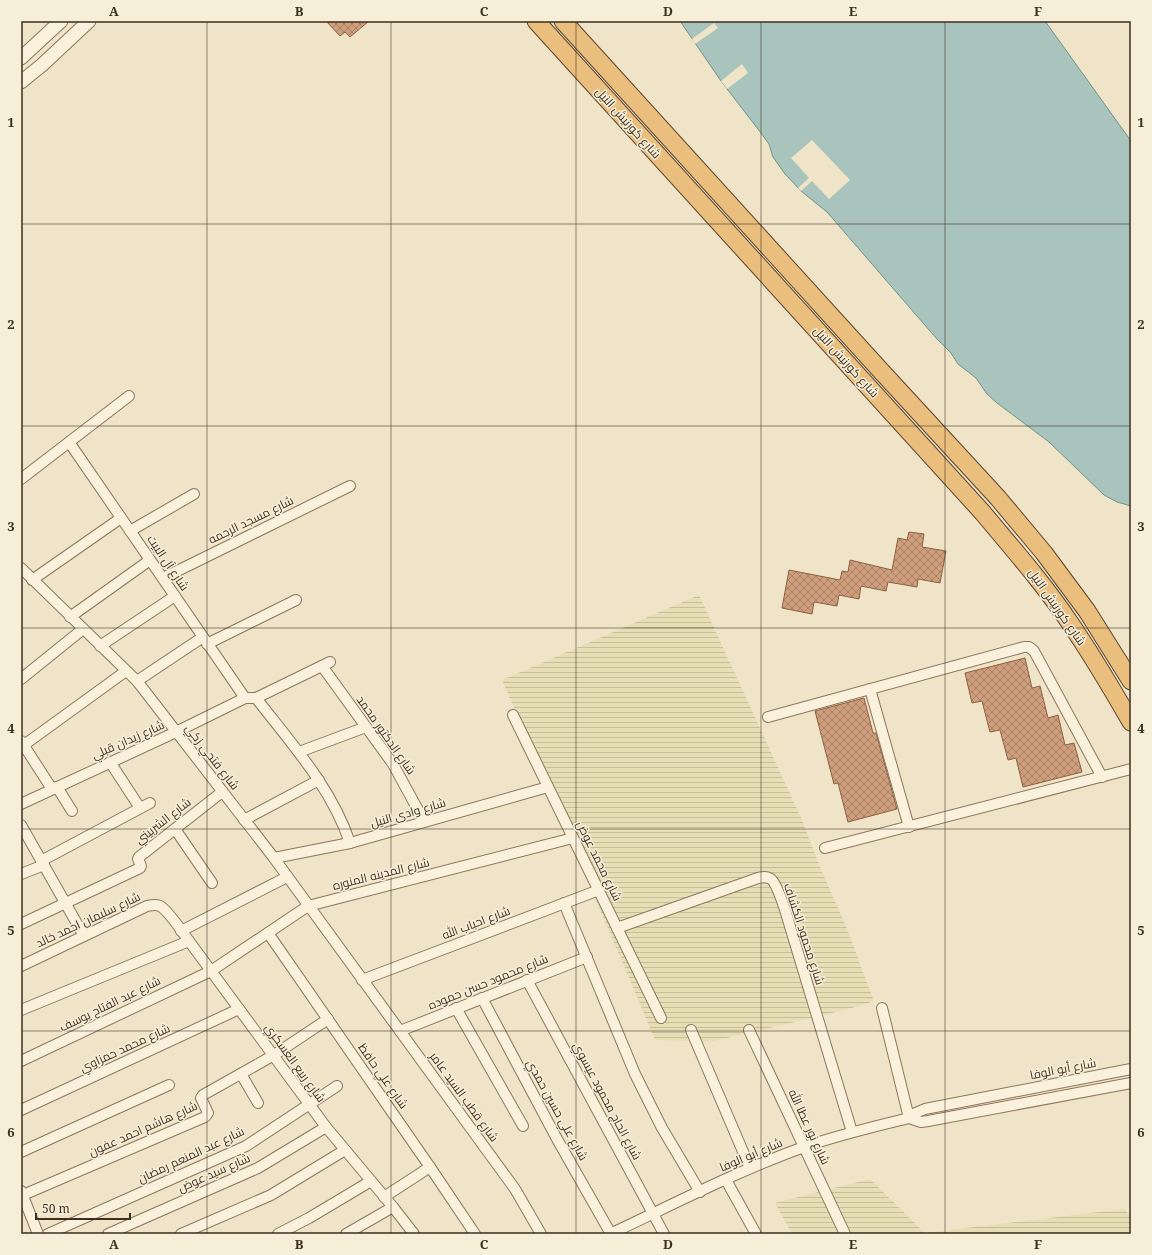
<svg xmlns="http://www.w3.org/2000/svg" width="1152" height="1255" font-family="'Noto Serif',Cairo,serif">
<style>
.farmland{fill:url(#farmland-rules)}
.water{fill:#a9c4bc;stroke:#6f938a}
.pier{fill:#f0e4c8}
.building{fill:url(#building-cross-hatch);stroke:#8d5f41}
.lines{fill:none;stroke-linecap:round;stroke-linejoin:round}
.minor-casing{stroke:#8d765c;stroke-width:12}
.tertiary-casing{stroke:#8d765c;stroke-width:15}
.trunk-casing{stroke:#5b4430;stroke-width:19}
.minor{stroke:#faf1dc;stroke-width:10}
.tertiary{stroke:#faf1dc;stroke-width:13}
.trunk{stroke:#eabe7c;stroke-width:17}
.grid{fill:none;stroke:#3d2e20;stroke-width:1;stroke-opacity:0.55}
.labels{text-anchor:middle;stroke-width:3;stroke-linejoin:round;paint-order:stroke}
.street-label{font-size:12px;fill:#3d2e20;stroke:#f7eed8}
.neatline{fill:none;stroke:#3d2e20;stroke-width:1.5}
.grid-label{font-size:13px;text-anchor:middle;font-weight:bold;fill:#3d2e20}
</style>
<defs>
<pattern id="farmland-rules" width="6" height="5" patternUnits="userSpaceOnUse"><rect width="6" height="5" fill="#e6deb5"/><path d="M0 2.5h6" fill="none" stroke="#c6bf9b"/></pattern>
<pattern id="building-cross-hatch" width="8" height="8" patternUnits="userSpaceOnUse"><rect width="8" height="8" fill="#cf9f7d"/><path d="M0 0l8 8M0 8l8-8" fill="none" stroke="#a98266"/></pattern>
</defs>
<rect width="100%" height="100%" fill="#f0e4c8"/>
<!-- farmland -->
<g class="farmland">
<path d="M 699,595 L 802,820 L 818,862 L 847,929 L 874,1001 L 859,1006 L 812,1018 L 710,1042 L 655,1040 L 630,980 L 502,680 Z"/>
<path d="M 870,1179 L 925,1233 L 1124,1209 L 1131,1217 L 1131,1234 L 792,1234 L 775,1203 Z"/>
</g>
<!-- water -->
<path class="water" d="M 680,21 L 1045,21 L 1131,141 L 1131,506 L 1117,502 L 1104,495 L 1049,442 L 997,403 L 987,394 L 976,378 L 958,364 L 951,353 L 936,338 L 827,212 L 801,191 L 785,174 L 773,157 L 769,144 L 761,133 L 721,81 Z"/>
<!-- pier -->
<g class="pier">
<path d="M 714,23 L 718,28 L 695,44 L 692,39 Z"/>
<path d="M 742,64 L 748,73 L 727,89 L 721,81 Z"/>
<path d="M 812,140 L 850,180 L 829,199 L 812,181 L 801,191 L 798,188 L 809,178 L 791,158 Z"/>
</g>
<!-- building -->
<g class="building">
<path d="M 326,21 L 369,21 L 350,37 L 345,32 L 340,36 Z"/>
<path d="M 909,532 L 924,534 L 922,547 L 946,551 L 940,583 L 918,579 L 917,587 L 888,582 L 886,591 L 861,586 L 859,599 L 839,595 L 837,606 L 814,602 L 812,614 L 782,608 L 789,570 L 840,580 L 842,571 L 848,572 L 850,560 L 892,570 L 898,538 L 907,540 Z"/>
<path d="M 1025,658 L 1032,688 L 1040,686 L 1048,718 L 1058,715 L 1065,745 L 1074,743 L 1082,772 L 1023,787 L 1016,758 L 1008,760 L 1000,730 L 990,732 L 982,701 L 972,703 L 965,673 Z"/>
<path d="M 864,698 L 873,733 L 876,733 L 897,809 L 848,822 L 838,783 L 834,784 L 815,711 Z"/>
</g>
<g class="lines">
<!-- minor casing -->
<g class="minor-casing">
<g id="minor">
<path d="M 69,442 L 245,698"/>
<path d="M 21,479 L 129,396"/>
<path d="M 130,531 L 194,494"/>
<path d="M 21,568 L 137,681 L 274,858 L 515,1189 L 541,1234"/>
<path d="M 163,578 L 350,486"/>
<path d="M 32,580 L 121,518"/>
<path d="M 70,617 L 150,560"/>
<path d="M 207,644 L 296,600"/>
<path d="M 100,646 L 175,596"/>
<path d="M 322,666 L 393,764 L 424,821"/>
<path d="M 21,679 L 83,629"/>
<path d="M 137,681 L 203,637"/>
<path d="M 870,689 L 909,827"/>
<path d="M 256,698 C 291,743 332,788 350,843"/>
<path d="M 513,715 L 661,1018"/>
<path d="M 768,717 L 1024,647 L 1029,647 L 1034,651 L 1102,777"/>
<path d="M 21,741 L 52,789"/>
<path d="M 24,745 L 126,671"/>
<path d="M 299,752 L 366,727"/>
<path d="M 110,762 L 140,808"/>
<path d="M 57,787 L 72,811"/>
<path d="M 21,804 L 176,732 L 245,698 L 256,698 L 330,662"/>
<path d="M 244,820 L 319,780"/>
<path d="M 21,825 L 84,936"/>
<path d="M 175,829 L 212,883"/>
<path d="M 825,848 L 1131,769"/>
<path d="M 274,858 L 350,843 L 548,787"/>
<path d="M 41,861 L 150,803"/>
<path d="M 21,874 L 44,865"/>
<path d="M 564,903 L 635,1074 L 662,1128 L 700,1192"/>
<path d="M 21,924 L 140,868 L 141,866 L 138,859 L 139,857 L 222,792"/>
<path d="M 617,928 L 758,878 C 763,877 766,876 771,879 C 777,884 783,904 786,913 L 852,1132"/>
<path d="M 181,931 L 287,877"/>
<path d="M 268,933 L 430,1167 L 475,1234"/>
<path d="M 21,966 L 147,906 C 152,905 155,904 160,906 C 168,910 183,933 189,941 L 326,1127 L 393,1207 L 414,1234"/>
<path d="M 362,980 L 599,890"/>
<path d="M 527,980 L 664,1234"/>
<path d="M 482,998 L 557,1139 L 611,1234"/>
<path d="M 456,1008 L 523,1126"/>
<path d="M 882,1008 L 909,1118"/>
<path d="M 21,1010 L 189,941"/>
<path d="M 691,1030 L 750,1168"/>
<path d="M 749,1030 L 845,1234"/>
<path d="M 400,1031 L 587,957"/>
<path d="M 21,1061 L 211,971 L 308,906 L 573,838"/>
<path d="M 241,1074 L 258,1103"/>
<path d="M 21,1110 L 239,1009"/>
<path d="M 909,1118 L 921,1122 L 928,1121 L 1131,1083"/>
<path d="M 21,1152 L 169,1085"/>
<path d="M 726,1180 L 756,1234"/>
<path d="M 21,1191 L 38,1234"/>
<path d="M 23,1195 L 205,1117 L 208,1113 L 201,1098 L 203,1095 L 274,1055 L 328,1019"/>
<path d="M 384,1197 L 430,1167"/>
<path d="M 48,1234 L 246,1146 L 337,1086"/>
<path d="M 108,1234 L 258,1168 L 326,1127"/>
<path d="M 181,1234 L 271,1195 L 345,1150"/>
<path d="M 278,1234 L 309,1218 L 371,1181"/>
<path d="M 346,1234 L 393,1207"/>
<path d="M 610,1234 C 674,1204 737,1171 804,1147 C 838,1135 873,1127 909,1118 L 913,1114 L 925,1109 L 1131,1069"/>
</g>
</g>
<!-- tertiary casing -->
<g class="tertiary-casing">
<g id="tertiary">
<path d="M 21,58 L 61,21"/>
<path d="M 21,82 L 42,65 L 89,21"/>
</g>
</g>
<!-- trunk casing -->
<g class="trunk-casing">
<g id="trunk">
<path d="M 536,21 L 983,513 C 1013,549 1044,584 1070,623 C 1092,655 1112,689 1131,722"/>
<path d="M 563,21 L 882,372 L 998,498 L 1044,553 L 1087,611 L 1131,681"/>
</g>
</g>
<!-- minor -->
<use href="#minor" class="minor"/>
<!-- tertiary -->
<use href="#tertiary" class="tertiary"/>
<!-- trunk -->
<use href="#trunk" class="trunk"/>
</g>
<!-- grid -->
<path class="grid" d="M 207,21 L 207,1234M 391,21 L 391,1234M 576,21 L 576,1234M 761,21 L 761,1234M 945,21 L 945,1234M 21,224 L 1131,224M 21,426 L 1131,426M 21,628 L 1131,628M 21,829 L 1131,829M 21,1031 L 1131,1031"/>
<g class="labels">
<!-- street labels -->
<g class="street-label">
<text transform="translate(628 123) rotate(48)" y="4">شارع كورنيش النيل</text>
<text transform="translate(846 362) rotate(48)" y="4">شارع كورنيش النيل</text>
<text transform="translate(251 520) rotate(-26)" y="4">شارع مسجد الرحمه</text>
<text transform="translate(168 563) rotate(56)" y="4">شارع آل البيت</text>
<text transform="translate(1057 607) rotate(55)" y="4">شارع كورنيش النيل</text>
<text transform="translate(386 735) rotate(55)" y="4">شارع الدكتور محمد</text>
<text transform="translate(128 740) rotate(-24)" y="4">شارع زيدان قبلي</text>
<text transform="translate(212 757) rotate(52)" y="4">شارع فتحي زكي</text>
<text transform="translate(408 813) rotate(-16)" y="4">شارع وادى النيل</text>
<text transform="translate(163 821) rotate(-38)" y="4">شارع الشربيني</text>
<text transform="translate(599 861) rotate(64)" y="4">شارع محمد عوض</text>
<text transform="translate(381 874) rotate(-14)" y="4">شارع المدينه المنوره</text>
<text transform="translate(88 920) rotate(-25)" y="4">شارع سليمان احمد خالد</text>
<text transform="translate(476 923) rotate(-21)" y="4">شارع احباب الله</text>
<text transform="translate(804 934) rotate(72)" y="4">شارع محمود الكشاف</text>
<text transform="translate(488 982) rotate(-22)" y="4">شارع محمود حسن حموده</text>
<text transform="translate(110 1004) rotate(-26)" y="4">شارع عبد الفتاح يوسف</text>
<text transform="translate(125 1048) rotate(-25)" y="4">شارع محمد حمزاوي</text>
<text transform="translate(295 1063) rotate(54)" y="4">شارع ربيع العسكري</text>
<text transform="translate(1063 1069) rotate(-11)" y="4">شارع أبو الوفا</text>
<text transform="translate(383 1076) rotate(55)" y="4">شارع علي حافظ</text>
<text transform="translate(464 1097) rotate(54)" y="4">شارع قطب السيد عامر</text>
<text transform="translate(607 1101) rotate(62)" y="4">شارع الحاج محمود عيسوي</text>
<text transform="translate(557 1110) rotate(61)" y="4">شارع علي حسين حمدي</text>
<text transform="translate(809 1127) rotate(65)" y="4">شارع نور عطا الله</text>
<text transform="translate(143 1129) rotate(-24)" y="4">شارع هاشم احمد عفون</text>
<text transform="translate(191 1155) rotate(-25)" y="4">شارع عبد المنعم رمضان</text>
<text transform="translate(751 1155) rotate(-23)" y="4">شارع أبو الوفا</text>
<text transform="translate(214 1173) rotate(-24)" y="4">شارع سيد عوض</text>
</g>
</g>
<!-- border -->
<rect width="1152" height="1255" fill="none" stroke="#f7eed8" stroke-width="44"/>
<!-- scale -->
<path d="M36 1213v6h94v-6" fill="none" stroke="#3d2e20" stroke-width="2"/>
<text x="42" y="1213" font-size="12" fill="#3d2e20" stroke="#f7eed8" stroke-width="3" paint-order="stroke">50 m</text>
<rect x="22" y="22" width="1108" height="1211" class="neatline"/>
<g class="grid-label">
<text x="114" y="16">A</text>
<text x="299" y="16">B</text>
<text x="484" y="16">C</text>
<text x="668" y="16">D</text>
<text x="853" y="16">E</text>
<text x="1038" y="16">F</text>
<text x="11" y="127">1</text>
<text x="1141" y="127">1</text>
<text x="11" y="329">2</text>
<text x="1141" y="329">2</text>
<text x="11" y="531">3</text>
<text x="1141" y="531">3</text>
<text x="11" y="733">4</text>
<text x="1141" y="733">4</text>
<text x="11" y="935">5</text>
<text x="1141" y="935">5</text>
<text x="11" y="1137">6</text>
<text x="1141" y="1137">6</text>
<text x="114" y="1249">A</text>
<text x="299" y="1249">B</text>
<text x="484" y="1249">C</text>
<text x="668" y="1249">D</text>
<text x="853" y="1249">E</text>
<text x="1038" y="1249">F</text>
</g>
</svg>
